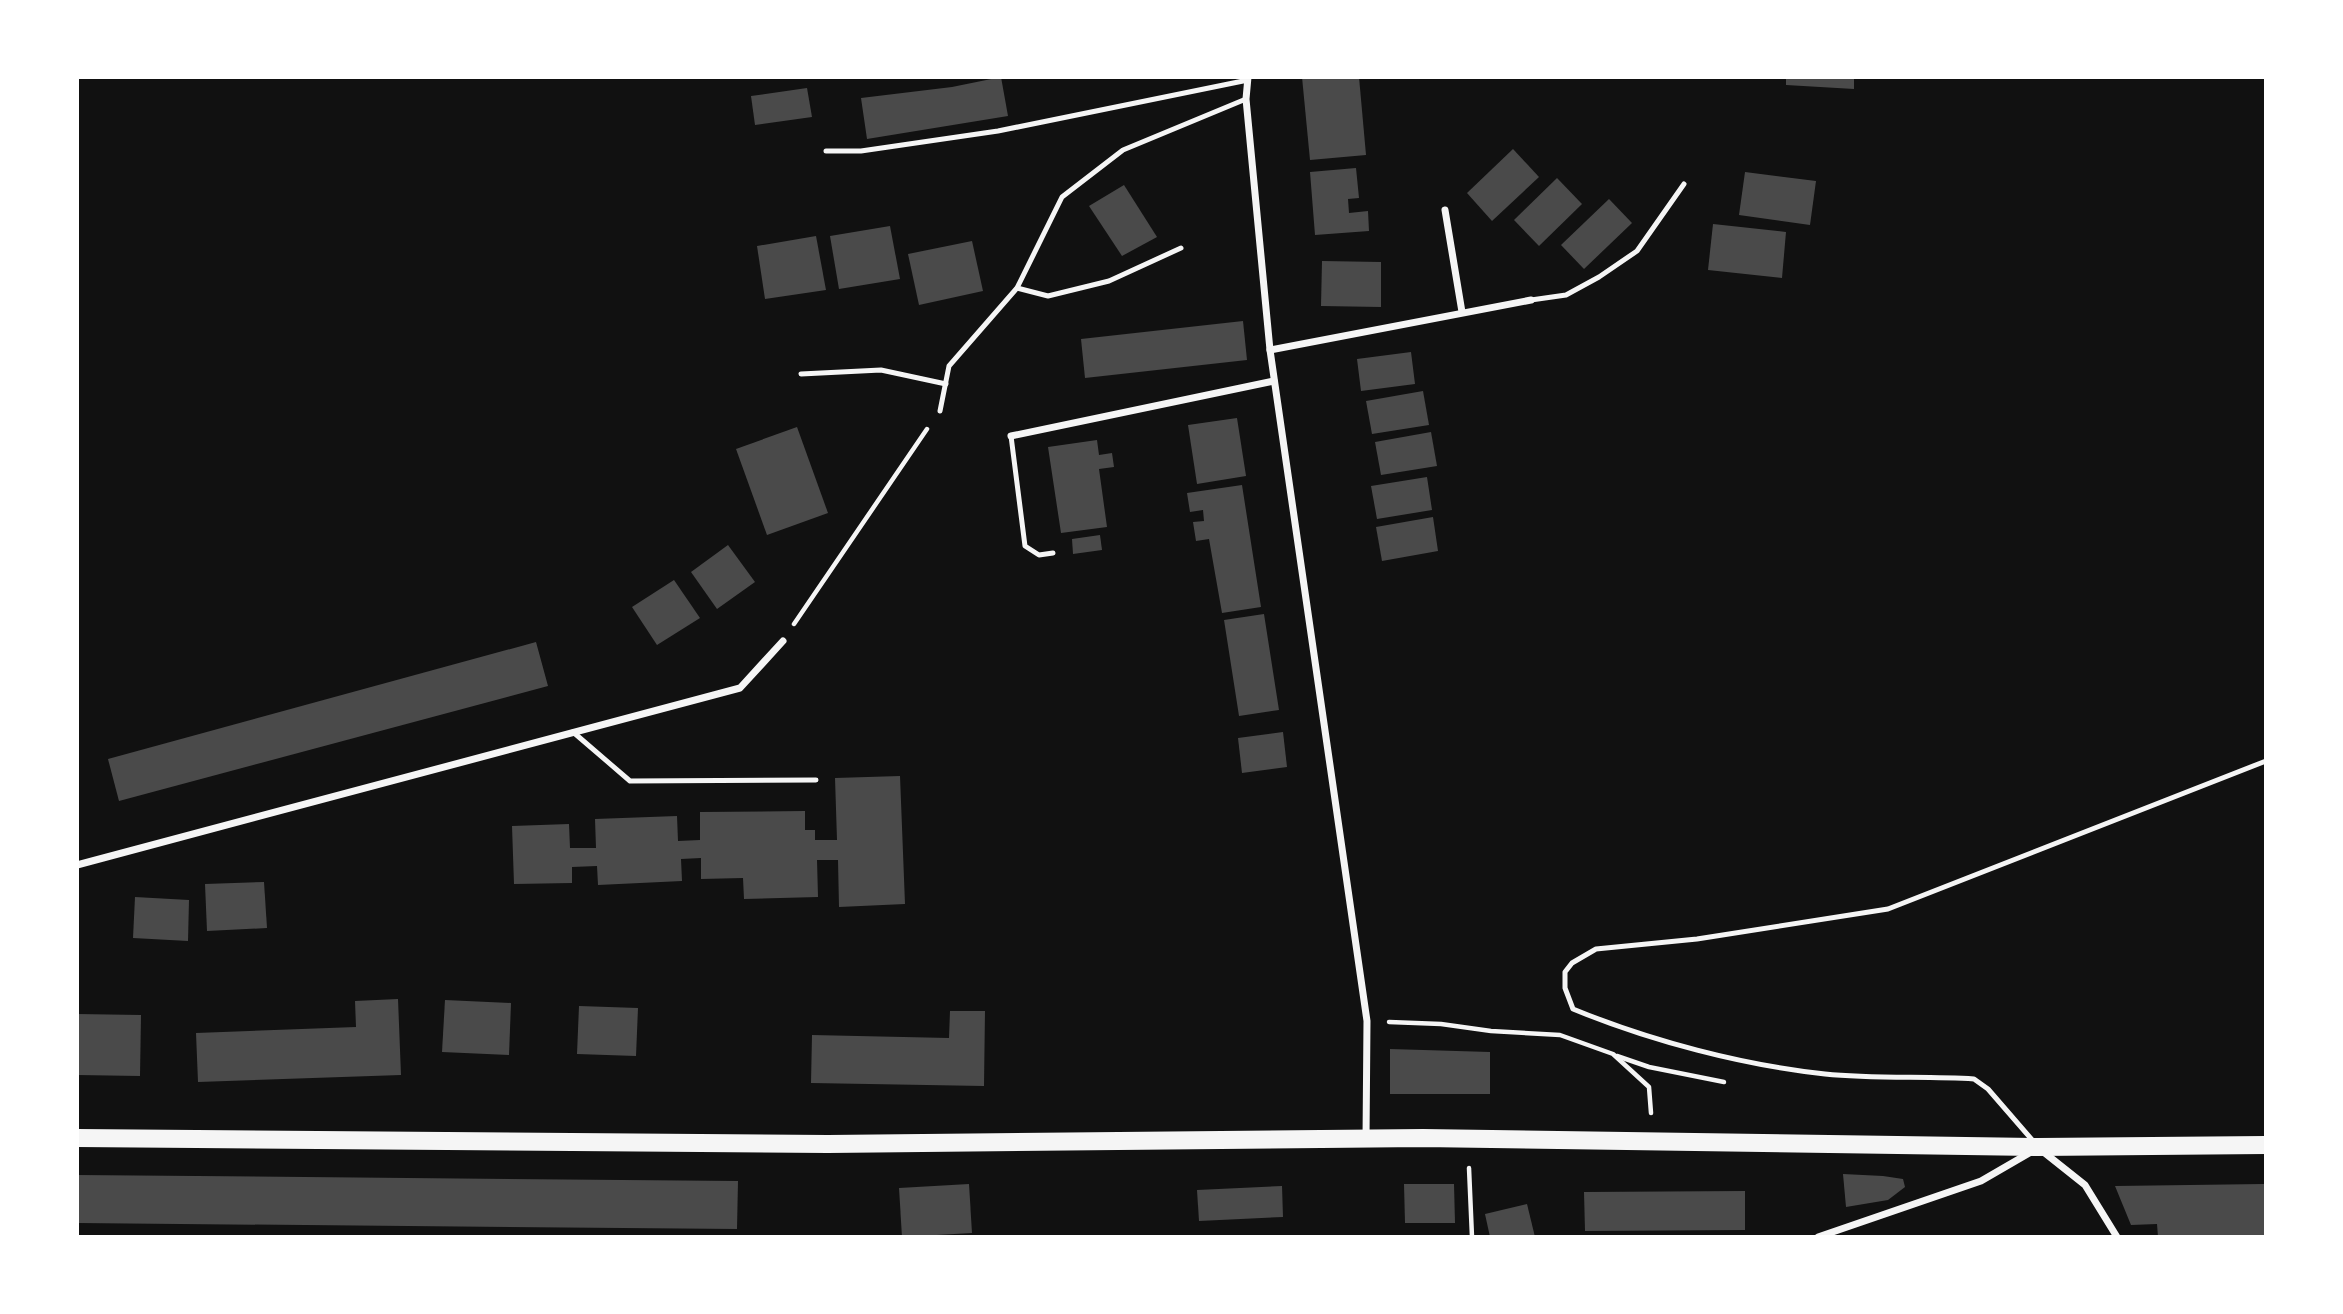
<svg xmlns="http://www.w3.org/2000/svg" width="2343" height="1314" font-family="'Alegreya Sans',sans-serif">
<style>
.building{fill:#4a4a4a}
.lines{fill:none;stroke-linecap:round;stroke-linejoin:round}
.path{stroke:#f5f5f5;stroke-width:4.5}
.service{stroke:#f5f5f5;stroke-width:5}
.minor{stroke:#f5f5f5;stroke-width:7}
.primary{stroke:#f5f5f5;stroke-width:18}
</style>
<rect width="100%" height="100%" fill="#111"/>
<!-- building -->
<g class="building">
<path d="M 1001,77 L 1008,116 L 867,139 L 861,98 L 952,87 Z"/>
<path d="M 1302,77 L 1359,77 L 1366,155 L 1310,160 Z"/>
<path d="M 1786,77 L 1854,77 L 1854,89 L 1786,85 Z"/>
<path d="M 807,88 L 812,117 L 755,125 L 751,96 Z"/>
<path d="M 1513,149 L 1539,177 L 1492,221 L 1467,193 Z"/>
<path d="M 1356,168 L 1359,198 L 1348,199 L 1349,213 L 1368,211 L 1369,231 L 1315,235 L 1310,172 Z"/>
<path d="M 1745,172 L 1816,181 L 1810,225 L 1739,215 Z"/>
<path d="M 1557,178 L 1582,204 L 1539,246 L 1514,220 Z"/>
<path d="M 1124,185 L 1157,237 L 1122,256 L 1089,206 Z"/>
<path d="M 1609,199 L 1632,223 L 1584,269 L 1561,245 Z"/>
<path d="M 1713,224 L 1786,232 L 1782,278 L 1708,270 Z"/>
<path d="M 890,226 L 900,279 L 839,289 L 830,236 Z"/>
<path d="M 816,236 L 826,290 L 765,299 L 757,246 Z"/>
<path d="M 972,241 L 983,291 L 919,305 L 908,254 Z"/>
<path d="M 1322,261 L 1381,262 L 1381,307 L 1321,306 Z"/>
<path d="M 1243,321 L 1247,360 L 1085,378 L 1081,339 Z"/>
<path d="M 1411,352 L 1415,384 L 1361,391 L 1357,359 Z"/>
<path d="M 1423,391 L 1429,425 L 1372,434 L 1366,401 Z"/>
<path d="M 1237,418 L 1246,476 L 1197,484 L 1188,425 Z"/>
<path d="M 797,427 L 828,513 L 767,535 L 736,449 Z"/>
<path d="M 1431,432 L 1437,466 L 1381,475 L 1375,442 Z"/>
<path d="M 1097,440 L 1099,455 L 1112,453 L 1114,467 L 1099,469 L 1107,527 L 1061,533 L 1048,447 Z"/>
<path d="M 1427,477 L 1432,510 L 1377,519 L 1371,486 Z"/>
<path d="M 1242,485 L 1261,607 L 1222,613 L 1209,539 L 1196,541 L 1193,522 L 1204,521 L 1203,510 L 1190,512 L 1187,493 Z"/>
<path d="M 1433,517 L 1438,551 L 1382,561 L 1376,527 Z"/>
<path d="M 1100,535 L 1102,550 L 1073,554 L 1072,539 Z"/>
<path d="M 728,545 L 755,582 L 717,609 L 691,572 Z"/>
<path d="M 674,580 L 700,618 L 657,645 L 632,607 Z"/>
<path d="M 1264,614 L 1279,710 L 1239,716 L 1224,620 Z"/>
<path d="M 536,642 L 548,686 L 119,801 L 108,759 Z"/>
<path d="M 1283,732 L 1287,767 L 1242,773 L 1238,738 Z"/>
<path d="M 900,776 L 905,904 L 839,907 L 838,860 L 817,860 L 818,897 L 744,899 L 743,878 L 701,879 L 701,858 L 681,859 L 682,881 L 598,885 L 597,866 L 572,867 L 572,883 L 514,884 L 512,826 L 569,824 L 570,848 L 596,848 L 595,819 L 677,816 L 678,841 L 700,840 L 700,812 L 805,811 L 805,830 L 815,830 L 815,840 L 837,840 L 835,778 Z"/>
<path d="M 264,882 L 267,928 L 207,931 L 205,884 Z"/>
<path d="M 135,897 L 189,900 L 188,941 L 133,938 Z"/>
<path d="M 398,999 L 401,1075 L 198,1082 L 196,1033 L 356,1027 L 355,1001 Z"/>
<path d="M 445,1000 L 511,1003 L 509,1055 L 442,1052 Z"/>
<path d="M 579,1006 L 638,1008 L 636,1056 L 577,1054 Z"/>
<path d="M 950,1011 L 985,1011 L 984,1086 L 811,1083 L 812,1035 L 949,1038 Z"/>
<path d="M 77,1014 L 141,1015 L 140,1076 L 77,1075 Z"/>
<path d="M 1390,1049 L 1490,1052 L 1490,1094 L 1390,1094 Z"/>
<path d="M 1843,1174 L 1883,1176 L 1903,1179 L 1905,1187 L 1888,1200 L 1846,1207 Z"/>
<path d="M 77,1175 L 738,1181 L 737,1229 L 77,1223 Z"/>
<path d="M 969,1184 L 972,1233 L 902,1237 L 899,1188 Z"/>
<path d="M 1404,1184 L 1454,1184 L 1455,1223 L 1405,1223 Z"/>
<path d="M 2263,1184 L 2266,1184 L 2266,1237 L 2158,1237 L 2157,1224 L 2131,1225 L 2115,1186 Z"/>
<path d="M 1282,1186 L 1283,1217 L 1199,1221 L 1197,1190 Z"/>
<path d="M 1745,1191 L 1745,1230 L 1585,1231 L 1584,1192 Z"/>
<path d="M 1527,1204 L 1535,1237 L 1490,1237 L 1485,1214 Z"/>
</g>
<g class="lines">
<!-- path -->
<g class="path">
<path d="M 794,624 L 927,429"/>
<path d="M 1389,1022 L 1441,1024 L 1491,1031 L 1560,1035 L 1613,1054 L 1649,1087 L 1651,1113"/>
<path d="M 1617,1056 L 1649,1067 L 1724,1082"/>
<path d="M 1469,1168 L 1472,1237"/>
</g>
<!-- service -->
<g class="service">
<path d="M 826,151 L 861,151 L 998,131 L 1248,80"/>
<path d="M 1017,288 L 1048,296 L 1109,281 L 1181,248"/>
<path d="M 1531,300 L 1566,295 L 1599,277 L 1637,251 L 1684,184"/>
<path d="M 801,374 L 881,370 L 946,384"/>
<path d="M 940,411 L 949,366 L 1017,288 L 1062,197 L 1123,150 L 1246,99"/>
<path d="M 1011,436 L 1025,546 L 1039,555 L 1053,553"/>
<path d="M 573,732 L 630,781 L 816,780"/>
<path d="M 2034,1142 L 1988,1089 L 1974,1079 C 1925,1076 1874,1079 1825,1074 C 1742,1065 1651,1041 1573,1009 L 1565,988 L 1565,972 L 1572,963 L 1596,949 L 1697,939 L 1888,909 L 2266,761"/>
</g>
<!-- minor -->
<g class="minor">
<path d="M 1248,77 L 1246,99 L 1270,350 L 1367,1021 L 1366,1139"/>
<path d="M 1445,210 L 1462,312"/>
<path d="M 1270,350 L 1531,300"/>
<path d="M 1011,436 L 1274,381"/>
<path d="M 77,865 L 740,688 L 783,641"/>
<path d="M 2041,1150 L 2085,1185 L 2117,1237"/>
<path d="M 1818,1237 L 1981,1181 L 2031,1152"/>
</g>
<!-- primary -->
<path class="primary" d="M 77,1138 L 828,1144 L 1423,1138 L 2038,1147 L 2266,1145"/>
</g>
<!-- border -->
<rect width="2343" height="1314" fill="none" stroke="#ffffff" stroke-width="158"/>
</svg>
